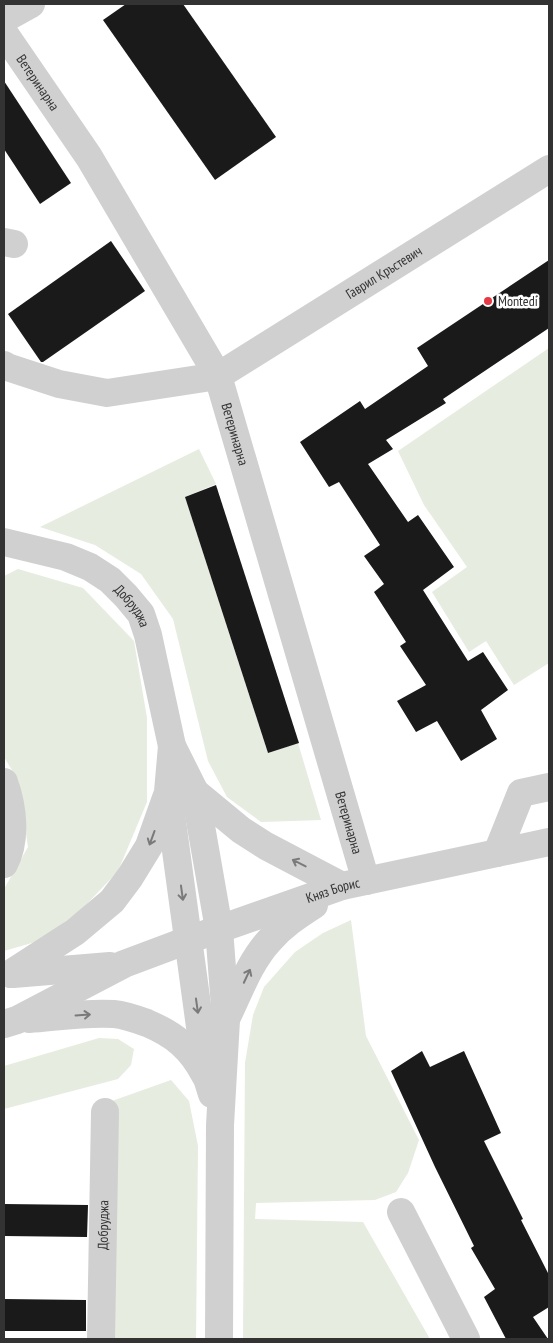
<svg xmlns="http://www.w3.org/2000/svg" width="553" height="1343" font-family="'PT Sans Narrow',sans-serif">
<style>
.green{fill:#e6ecdf}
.building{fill:#1a1a1a}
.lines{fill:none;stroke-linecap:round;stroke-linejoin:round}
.minor{stroke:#d0d0d0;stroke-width:28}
.oneway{stroke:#7a7a7a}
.poi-dot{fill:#e63946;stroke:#fff;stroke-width:2}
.labels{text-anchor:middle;stroke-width:5;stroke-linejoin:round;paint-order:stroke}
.street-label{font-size:14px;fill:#333;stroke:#fff}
.poi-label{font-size:14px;fill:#333;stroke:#fff;text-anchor:start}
</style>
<rect width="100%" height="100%" fill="#fff"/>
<!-- green -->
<g class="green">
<path d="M 549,348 L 549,663 L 514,685 L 486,641 L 469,652 L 432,592 L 467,567 L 424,505 L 398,451 Z"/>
<path d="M 199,449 L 216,484 L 185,497 L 268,753 L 298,743 L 321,820 L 261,822 L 227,797 L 208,761 L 173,619 L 141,574 L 95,545 L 40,527 Z"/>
<path d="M 18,569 L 83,588 L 134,641 L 147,718 L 147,802 L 118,871 L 84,907 L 42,940 L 4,951 L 4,889 L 28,847 L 18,780 L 4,757 L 4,576 Z"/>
<path d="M 351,920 L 366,1036 L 419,1140 L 408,1173 L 396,1192 L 375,1200 L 256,1203 L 255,1219 L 363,1222 L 430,1339 L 243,1339 L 245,1063 L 253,1015 L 264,987 L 295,952 L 323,933 Z"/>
<path d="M 99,1038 L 118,1039 L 134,1049 L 131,1065 L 118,1079 L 4,1109 L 4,1066 Z"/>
<path d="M 171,1080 L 189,1101 L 198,1146 L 196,1339 L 112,1339 L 112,1101 Z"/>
</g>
<!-- building -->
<g class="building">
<path d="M 126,4 L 183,4 L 276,137 L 215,180 L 103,20 Z"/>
<path d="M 4,81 L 71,183 L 40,204 L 4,149 Z"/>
<path d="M 111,241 L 145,291 L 43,362 L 41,362 L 8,314 Z"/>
<path d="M 549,260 L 549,328 L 443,399 L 446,403 L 386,440 L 393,449 L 368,464 L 408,522 L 418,515 L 454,567 L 423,590 L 468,661 L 483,652 L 508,690 L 481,710 L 497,739 L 461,761 L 437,721 L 416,732 L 397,701 L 426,685 L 400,646 L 406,642 L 374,592 L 384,584 L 364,556 L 380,545 L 339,482 L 329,487 L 300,442 L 360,401 L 365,409 L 428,366 L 417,348 Z"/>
<path d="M 216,485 L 299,743 L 268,753 L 185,497 Z"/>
<path d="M 422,1051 L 430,1067 L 464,1051 L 501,1133 L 484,1141 L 523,1219 L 521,1220 L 549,1275 L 549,1307 L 533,1317 L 548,1339 L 506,1339 L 484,1297 L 495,1289 L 471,1248 L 474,1246 L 435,1167 L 391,1071 Z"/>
<path d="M 4,1204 L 88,1205 L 87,1237 L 4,1236 Z"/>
<path d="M 4,1299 L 86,1300 L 86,1331 L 4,1331 Z"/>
</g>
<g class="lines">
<!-- minor -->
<g class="minor">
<path d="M 4,19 L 31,4"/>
<path id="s1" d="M 4,33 L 89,157 L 218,376 L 366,881"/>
<path d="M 4,242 L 14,244"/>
<path id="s2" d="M 4,365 L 7,367 L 59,384 L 107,393 L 218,376 L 549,169"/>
<path id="s3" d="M 4,542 L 66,557 L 90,567 L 110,580 L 126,596 L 141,614 L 148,635 L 172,746 L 195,792 L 219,929 L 226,1020 L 220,1125 L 219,1339"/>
<path d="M 172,746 L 168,792 L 207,1078 L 212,1094"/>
<path d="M 4,782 C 13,807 17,840 4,864"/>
<path d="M 195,792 L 241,830 L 266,846 L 342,886"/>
<path d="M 497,853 L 521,793 L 549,787"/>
<path d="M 10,974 L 75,932 L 112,901 L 130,877 L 149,846 L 166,798"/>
<path d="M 13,974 L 110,966"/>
<path d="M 29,1019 C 56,1017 87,1012 114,1014 C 125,1015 136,1019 147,1023 C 175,1035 191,1048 205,1075"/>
<path d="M 226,1019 C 239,993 249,963 269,941 C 282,926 297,916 314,905"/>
<path id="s4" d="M 4,1024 L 17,1020 L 124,964 L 188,940 L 342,886 L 549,842"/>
<path d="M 401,1212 L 466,1339"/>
<path id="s5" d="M 101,1339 L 105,1112"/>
</g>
</g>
<!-- one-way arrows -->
<defs><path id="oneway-shaft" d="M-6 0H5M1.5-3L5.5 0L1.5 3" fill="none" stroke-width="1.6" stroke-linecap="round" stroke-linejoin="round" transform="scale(1.25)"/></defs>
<g class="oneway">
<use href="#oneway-shaft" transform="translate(152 838) rotate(110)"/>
<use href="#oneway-shaft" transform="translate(299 863) rotate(-153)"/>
<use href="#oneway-shaft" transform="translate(182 893) rotate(82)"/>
<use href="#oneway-shaft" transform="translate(247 976) rotate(-65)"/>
<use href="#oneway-shaft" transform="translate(197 1006) rotate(82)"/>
<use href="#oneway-shaft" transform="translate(83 1015) rotate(-4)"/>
</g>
<!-- markers -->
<circle class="poi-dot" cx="488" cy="301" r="5"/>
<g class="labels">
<!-- street labels -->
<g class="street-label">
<text dy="5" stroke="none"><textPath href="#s1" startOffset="60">Ветеринарна</textPath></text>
<text dy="5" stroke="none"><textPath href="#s2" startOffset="415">Гаврил Кръстевич</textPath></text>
<text dy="5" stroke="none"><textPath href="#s1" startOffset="465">Ветеринарна</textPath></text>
<text dy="5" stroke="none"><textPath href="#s3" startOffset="148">Добруджа</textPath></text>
<text dy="5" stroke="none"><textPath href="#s1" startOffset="870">Ветеринарна</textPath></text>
<text dy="5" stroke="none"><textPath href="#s4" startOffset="356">Княз Борис</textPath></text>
<text dy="5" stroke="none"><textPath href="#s5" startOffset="114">Добруджа</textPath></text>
</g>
<!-- poi labels -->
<g class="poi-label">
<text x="498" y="306">Montedi</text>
</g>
</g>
<!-- border -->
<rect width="553" height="1343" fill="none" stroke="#333333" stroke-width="10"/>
</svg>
